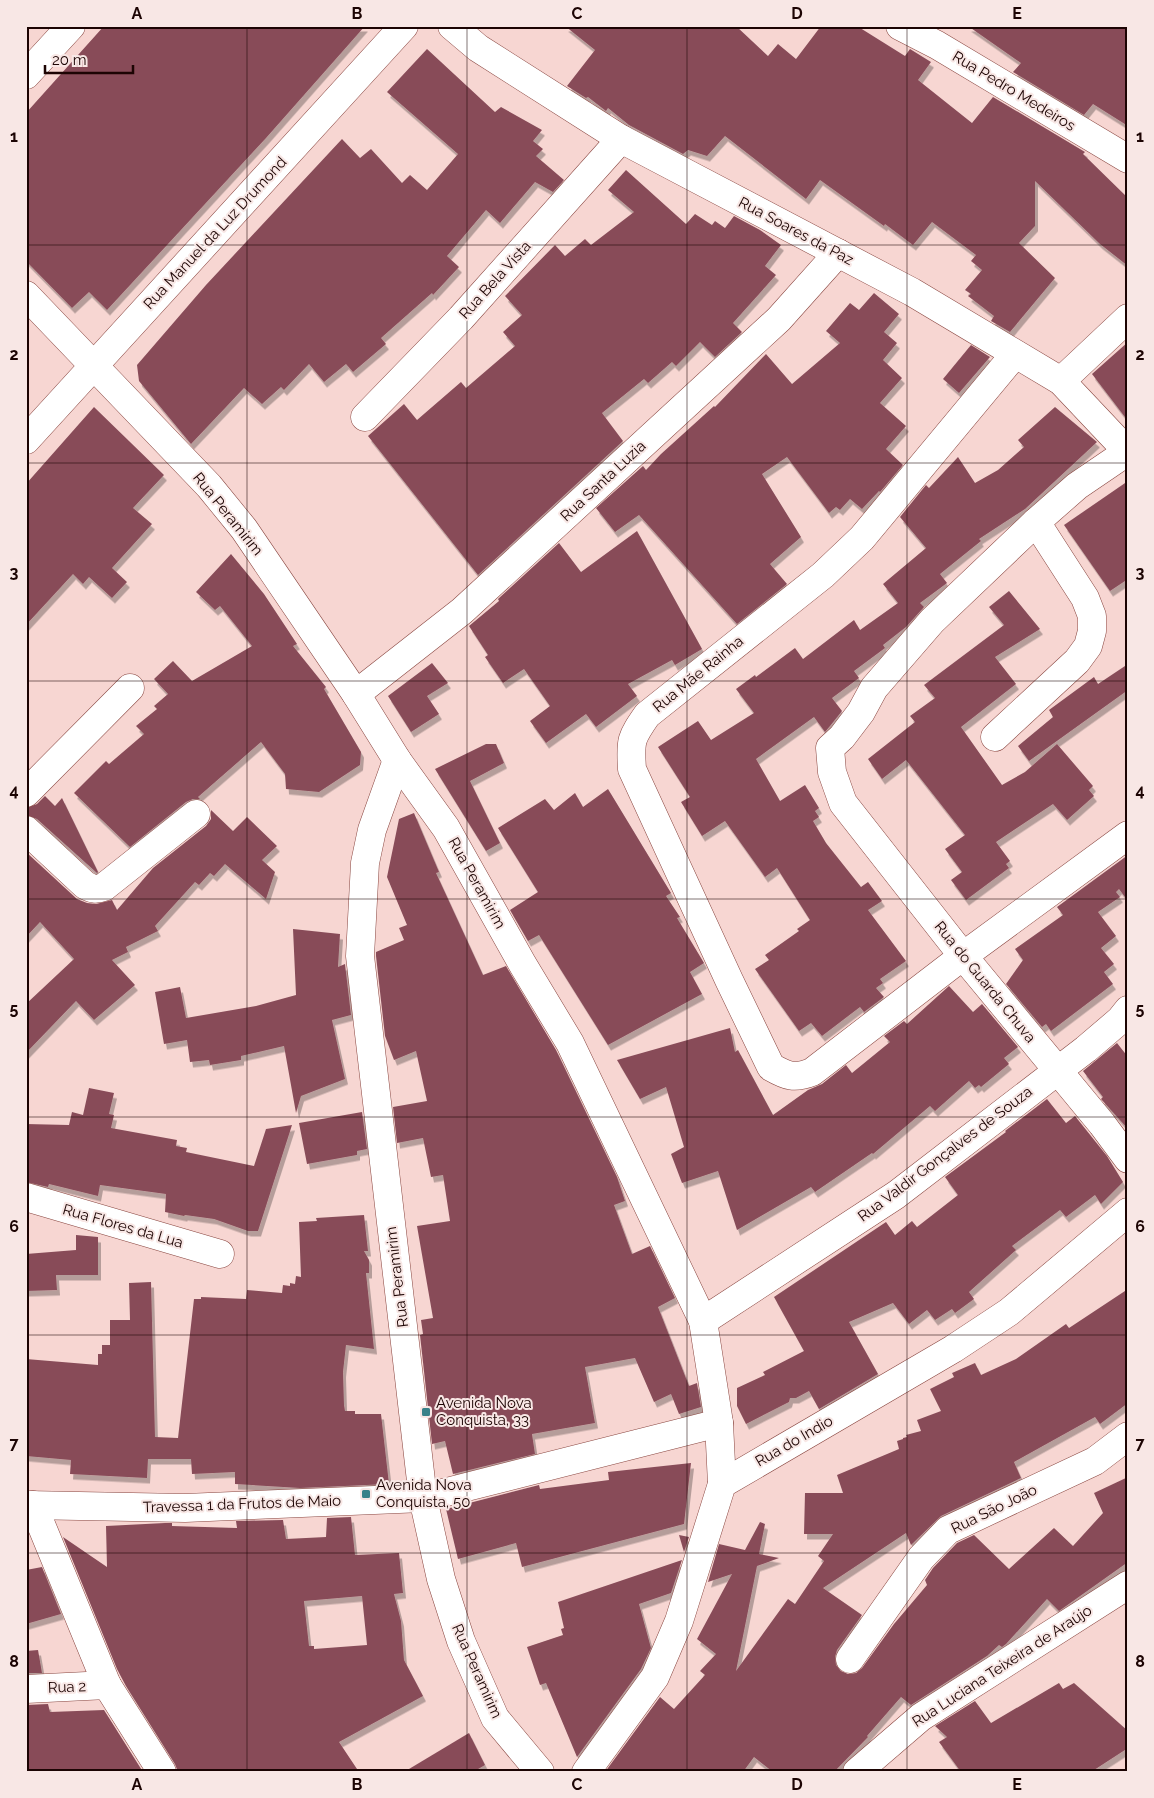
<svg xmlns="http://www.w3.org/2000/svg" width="1154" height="1798" font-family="Raleway,sans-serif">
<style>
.building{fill:#884c59;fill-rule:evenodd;filter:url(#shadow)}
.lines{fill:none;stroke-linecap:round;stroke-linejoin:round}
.minor-casing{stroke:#894640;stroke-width:29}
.minor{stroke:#fff;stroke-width:28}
.grid{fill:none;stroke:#1c0403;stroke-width:1;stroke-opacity:0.55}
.poi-dot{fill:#398189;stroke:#f8e7e5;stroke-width:2}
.labels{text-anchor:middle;stroke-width:4;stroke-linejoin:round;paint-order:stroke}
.street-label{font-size:15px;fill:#1c0403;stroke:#f8e7e5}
.poi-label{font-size:15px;fill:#1c0403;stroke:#f8e7e5;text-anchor:start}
.neatline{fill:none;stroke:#1c0403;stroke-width:2}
.grid-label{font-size:16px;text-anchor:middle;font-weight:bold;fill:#1c0403}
</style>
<defs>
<filter id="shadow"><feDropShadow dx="3" dy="5.5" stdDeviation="0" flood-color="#0004"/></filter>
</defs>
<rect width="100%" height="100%" fill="#f7d6d2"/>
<!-- building -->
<g class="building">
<path d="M 104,26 L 365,26 L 266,138 L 107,310 L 89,292 L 72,308 L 26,261 L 26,113 Z"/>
<path d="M 565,26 L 736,26 L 768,56 L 778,44 L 796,59 L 821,26 L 857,26 L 905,56 L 910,49 L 931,62 L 918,80 L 972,123 L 993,97 L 1085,152 L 1083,154 L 1128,198 L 1128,266 L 1100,244 L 1035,181 L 1035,226 L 1019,243 L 1055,278 L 1010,332 L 991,321 L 994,316 L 968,296 L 971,294 L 965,290 L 982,270 L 971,261 L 976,255 L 932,222 L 913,245 L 885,224 L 884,226 L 820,180 L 806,199 L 725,136 L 707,156 L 688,150 L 683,154 L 629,125 L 608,108 L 606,111 L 588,97 L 586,98 L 567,86 L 595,50 Z"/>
<path d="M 968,26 L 1128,26 L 1128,126 L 1093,104 L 1084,115 L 1013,72 L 1021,63 Z"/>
<path d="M 427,49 L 495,112 L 501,107 L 542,130 L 533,141 L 543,149 L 536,156 L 564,180 L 553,192 L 535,182 L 500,223 L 486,210 L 447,256 L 459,267 L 433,295 L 432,293 L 381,338 L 386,344 L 353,372 L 346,364 L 324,382 L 309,364 L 284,390 L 281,387 L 262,404 L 244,388 L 191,444 L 139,381 L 137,365 L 206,285 L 342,139 L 360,158 L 371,149 L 402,183 L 410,175 L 427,190 L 458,154 L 387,92 Z"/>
<path d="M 626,170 L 686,224 L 695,214 L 712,225 L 715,221 L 725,228 L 734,216 L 760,230 L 781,245 L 765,266 L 776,275 L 733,323 L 742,332 L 715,357 L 700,342 L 676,366 L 672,362 L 648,383 L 644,379 L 602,413 L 623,441 L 478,575 L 368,436 L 404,404 L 417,420 L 461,382 L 466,388 L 515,346 L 503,332 L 522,315 L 505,296 L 555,245 L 565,256 L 585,239 L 591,245 L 634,212 L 608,190 Z"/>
<path d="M 874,293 L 899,314 L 884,332 L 897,343 L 883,360 L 902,378 L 880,403 L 906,426 L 886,449 L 903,465 L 880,492 L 879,491 L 862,509 L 850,499 L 840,510 L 836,507 L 829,513 L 787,457 L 762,474 L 801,537 L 770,564 L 787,584 L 737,624 L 639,515 L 615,532 L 596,508 L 643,466 L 646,470 L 661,454 L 714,406 L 715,407 L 766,354 L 792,384 L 840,343 L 826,331 L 850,303 L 859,310 Z"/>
<path d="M 1128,342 L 1128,421 L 1092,374 Z"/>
<path d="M 971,345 L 990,357 L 959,393 L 943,379 Z"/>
<path d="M 94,407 L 164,475 L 133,508 L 152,524 L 112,568 L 127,582 L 112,598 L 89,577 L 83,584 L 73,574 L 26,625 L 26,484 Z"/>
<path d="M 1055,407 L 1097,442 L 1025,509 L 979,539 L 981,541 L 940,574 L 947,583 L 920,603 L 924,607 L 906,627 L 883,645 L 885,648 L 854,671 L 859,678 L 832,698 L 842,711 L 830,726 L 825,732 L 814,717 L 756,759 L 780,801 L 805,785 L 819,808 L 815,811 L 819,817 L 813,821 L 826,843 L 861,887 L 868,882 L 882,901 L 868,910 L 906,961 L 880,979 L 883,983 L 876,988 L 884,997 L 864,1012 L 860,1007 L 822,1036 L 811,1023 L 799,1031 L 755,969 L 769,960 L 765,955 L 799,931 L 797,929 L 810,920 L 777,868 L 765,877 L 725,821 L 702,836 L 681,802 L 690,797 L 658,747 L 698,721 L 711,740 L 754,713 L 736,689 L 755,675 L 756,677 L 795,648 L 803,659 L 854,620 L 860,630 L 898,603 L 883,584 L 926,548 L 900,517 L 926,485 L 929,488 L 958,457 L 975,483 L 998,470 L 1024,447 L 1018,440 Z"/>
<path d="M 1128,481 L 1128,579 L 1110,591 L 1064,525 Z"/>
<path d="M 637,531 L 702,649 L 675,665 L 672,660 L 628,684 L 637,696 L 596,727 L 586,714 L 546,743 L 530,721 L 550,706 L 524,669 L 503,683 L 485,657 L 488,655 L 469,626 L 499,601 L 498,599 L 559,543 L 581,572 Z"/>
<path d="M 231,554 L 264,594 L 297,644 L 293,646 L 326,687 L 324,689 L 361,752 L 360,765 L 319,792 L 286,789 L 285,774 L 261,742 L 198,797 L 200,799 L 193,799 L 186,802 L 130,847 L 74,793 L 106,761 L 109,764 L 144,734 L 136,726 L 157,709 L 154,706 L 168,694 L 154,679 L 173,661 L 192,681 L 252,646 L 220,606 L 215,610 L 196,592 Z"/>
<path d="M 1009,591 L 1040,629 L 995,657 L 1016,684 L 961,727 L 1002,785 L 1025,772 L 1057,744 L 1093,786 L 1089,790 L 1094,796 L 1067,820 L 1053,804 L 996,842 L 1010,861 L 1006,864 L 1009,868 L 966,900 L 951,880 L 962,872 L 945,849 L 965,835 L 906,760 L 882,779 L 868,759 L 915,722 L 910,716 L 935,698 L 924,685 L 1004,625 L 989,607 Z"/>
<path d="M 432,663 L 448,683 L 427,696 L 439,714 L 411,732 L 388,696 Z"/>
<path d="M 1128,664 L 1128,690 L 1029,761 L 1018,746 L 1053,717 L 1049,710 L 1094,677 L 1098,684 Z"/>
<path d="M 486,744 L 496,744 L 504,763 L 470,781 L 500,843 L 486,851 L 435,769 Z"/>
<path d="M 608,789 L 671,893 L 666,896 L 680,917 L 677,918 L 704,963 L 690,972 L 702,994 L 608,1045 L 539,935 L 528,941 L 510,910 L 538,892 L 498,828 L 545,799 L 554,810 L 575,793 L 583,807 Z"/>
<path d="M 45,796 L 55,806 L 62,798 L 98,872 L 97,873 L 37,819 L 26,815 L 26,808 L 37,804 Z"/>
<path d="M 211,810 L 233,831 L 247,817 L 277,846 L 262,860 L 275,872 L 266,899 L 225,864 L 214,876 L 210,873 L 199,885 L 195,882 L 155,926 L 158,931 L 126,947 L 128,952 L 112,960 L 135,985 L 94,1020 L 76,1001 L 26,1053 L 26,1004 L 74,959 L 40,922 L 26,937 L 26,852 L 77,899 L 87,903 L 96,904 L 112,900 L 117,910 L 153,868 L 206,826 L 211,819 Z"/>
<path d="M 414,813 L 439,872 L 436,873 L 483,975 L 506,966 L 556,1050 L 617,1177 L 625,1201 L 614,1205 L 632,1254 L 650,1246 L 675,1298 L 658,1307 L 689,1386 L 697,1383 L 701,1407 L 679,1414 L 671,1394 L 654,1402 L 635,1358 L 585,1367 L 595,1423 L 532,1434 L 535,1454 L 453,1474 L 445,1441 L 432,1444 L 420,1335 L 423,1334 L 421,1320 L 433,1318 L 417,1226 L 450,1221 L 443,1175 L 431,1177 L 423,1138 L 397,1143 L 393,1107 L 427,1101 L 416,1051 L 394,1060 L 385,1036 L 376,956 L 376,952 L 404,940 L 399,928 L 407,925 L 387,877 L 399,819 Z"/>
<path d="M 1128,855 L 1128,901 L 1119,889 L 1116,892 L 1120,897 L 1098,912 L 1116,936 L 1101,948 L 1114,964 L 1104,972 L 1113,984 L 1051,1031 L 1046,1024 L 1042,1027 L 1006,984 L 1023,960 L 1015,949 L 1063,915 L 1057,907 Z"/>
<path d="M 293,929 L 340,934 L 338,967 L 345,964 L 351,1015 L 332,1020 L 345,1079 L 301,1096 L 296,1113 L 284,1046 L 241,1056 L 241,1060 L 210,1065 L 209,1060 L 190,1062 L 187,1040 L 164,1044 L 155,992 L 180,987 L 186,1018 L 256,1006 L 296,995 Z"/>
<path d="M 949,986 L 973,1012 L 982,1004 L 1018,1047 L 1004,1058 L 1009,1064 L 981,1087 L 979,1085 L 975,1088 L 969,1081 L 935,1111 L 930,1106 L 873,1154 L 872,1153 L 815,1192 L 811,1187 L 737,1230 L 718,1171 L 682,1183 L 671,1154 L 684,1147 L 666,1087 L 640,1099 L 617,1060 L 730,1028 L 735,1052 L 738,1050 L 773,1115 L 808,1090 L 822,1084 L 846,1065 L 852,1073 L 890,1042 L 884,1036 L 904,1021 L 907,1024 Z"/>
<path d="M 1117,1043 L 1128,1057 L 1128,1129 L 1101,1099 L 1103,1097 L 1083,1071 Z"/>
<path d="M 89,1088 L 114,1093 L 109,1114 L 114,1115 L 111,1128 L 177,1140 L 176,1146 L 187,1148 L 186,1152 L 254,1166 L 266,1129 L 292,1125 L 258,1231 L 248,1231 L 214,1219 L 185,1215 L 184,1216 L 165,1212 L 166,1194 L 100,1185 L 98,1196 L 49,1184 L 48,1187 L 26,1182 L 26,1124 L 69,1125 L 72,1112 L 83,1115 Z"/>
<path d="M 1047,1099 L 1066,1123 L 1075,1116 L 1107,1156 L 1123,1182 L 1101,1204 L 1095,1195 L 1066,1217 L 1060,1210 L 1012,1246 L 1016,1250 L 969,1292 L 974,1299 L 955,1313 L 952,1309 L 935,1320 L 927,1310 L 909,1324 L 893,1303 L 849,1322 L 878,1374 L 819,1409 L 809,1391 L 796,1398 L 790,1398 L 789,1402 L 746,1424 L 737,1406 L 737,1388 L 765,1375 L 763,1372 L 804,1351 L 774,1297 L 886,1222 L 895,1235 L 912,1221 L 917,1227 L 958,1195 L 945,1177 L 1006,1132 L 1005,1131 Z"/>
<path d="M 362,1112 L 367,1149 L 357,1151 L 357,1155 L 307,1164 L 299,1123 Z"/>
<path d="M 364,1215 L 368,1251 L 364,1251 L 369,1260 L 369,1273 L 366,1273 L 374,1349 L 346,1345 L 343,1372 L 344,1405 L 345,1411 L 355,1411 L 355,1414 L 381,1414 L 389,1484 L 300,1488 L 235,1484 L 235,1472 L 192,1474 L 191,1459 L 148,1459 L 147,1478 L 70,1474 L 71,1460 L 26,1456 L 26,1359 L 98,1365 L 98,1354 L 102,1354 L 102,1345 L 110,1345 L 110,1320 L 130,1320 L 129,1283 L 151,1282 L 155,1437 L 178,1438 L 194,1299 L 201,1299 L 201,1297 L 246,1299 L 247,1290 L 282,1293 L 283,1285 L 290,1286 L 290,1283 L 295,1284 L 296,1276 L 301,1277 L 299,1222 L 317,1221 L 316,1218 Z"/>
<path d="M 76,1235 L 98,1237 L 98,1275 L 56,1275 L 57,1290 L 26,1291 L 26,1254 L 76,1250 Z"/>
<path d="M 1128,1289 L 1128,1403 L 1100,1424 L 1095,1417 L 1014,1462 L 1021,1478 L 941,1516 L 911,1545 L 906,1533 L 823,1588 L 862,1615 L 837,1650 L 835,1657 L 836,1665 L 841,1671 L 848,1674 L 856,1673 L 862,1668 L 894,1624 L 927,1585 L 925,1580 L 933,1568 L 957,1543 L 974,1535 L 1009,1569 L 1054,1528 L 1073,1546 L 1103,1513 L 1094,1493 L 1128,1477 L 1128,1562 L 1059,1611 L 1047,1599 L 1006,1644 L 1002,1647 L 999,1645 L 987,1656 L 911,1705 L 901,1697 L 867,1736 L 868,1737 L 834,1772 L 773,1772 L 754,1757 L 743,1772 L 605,1772 L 660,1697 L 674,1709 L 705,1675 L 700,1671 L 716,1654 L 697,1639 L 732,1574 L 708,1582 L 719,1544 L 745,1550 L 760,1522 L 765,1524 L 759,1554 L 779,1558 L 757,1566 L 736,1671 L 788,1599 L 795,1604 L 824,1561 L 818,1556 L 833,1534 L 804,1534 L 805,1493 L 843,1493 L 837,1475 L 899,1449 L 897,1441 L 903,1439 L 903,1438 L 907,1437 L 906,1435 L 921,1431 L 917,1420 L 941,1411 L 930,1389 L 954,1377 L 952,1373 L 975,1363 L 981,1375 L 1016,1359 L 1066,1324 L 1069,1328 Z"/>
<path d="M 691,1463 L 684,1524 L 522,1567 L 516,1543 L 458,1559 L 446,1509 L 539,1485 L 540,1489 L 609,1480 L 608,1472 Z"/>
<path d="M 351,1517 L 355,1555 L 399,1553 L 403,1593 L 394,1594 L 401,1621 L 404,1660 L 423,1696 L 339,1742 L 359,1772 L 178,1772 L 175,1764 L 126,1686 L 117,1669 L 63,1537 L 107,1567 L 106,1526 L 165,1523 L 172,1523 L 172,1526 L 237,1528 L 236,1521 L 283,1520 L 286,1539 L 326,1537 L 327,1518 ZM 362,1596 L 367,1645 L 314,1649 L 314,1646 L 309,1646 L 304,1601 Z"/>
<path d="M 679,1535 L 689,1537 L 684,1552 Z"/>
<path d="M 682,1560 L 671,1593 L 639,1604 L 651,1648 L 641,1669 L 577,1757 L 546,1683 L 540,1685 L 527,1647 L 563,1635 L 561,1629 L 564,1628 L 558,1602 Z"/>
<path d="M 42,1567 L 61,1614 L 26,1624 L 26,1570 Z"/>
<path d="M 38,1650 L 42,1673 L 26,1673 L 26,1651 Z"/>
<path d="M 1059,1683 L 1063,1689 L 1074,1683 L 1128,1731 L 1128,1748 L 1091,1772 L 961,1772 L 939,1742 L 947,1737 L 935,1726 L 975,1701 L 991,1723 Z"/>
<path d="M 48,1704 L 50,1712 L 104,1710 L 143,1772 L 26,1772 L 26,1705 Z"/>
<path d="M 469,1733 L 485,1765 L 473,1772 L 404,1772 Z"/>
</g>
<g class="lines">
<!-- minor casing -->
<g class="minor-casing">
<g id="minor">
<path d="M 452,26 L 478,48 L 621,139 L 912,292 L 1061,381 L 1128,452"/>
<path d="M 900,26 L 937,45 L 1128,159"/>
<path d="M 26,75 L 71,26"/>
<path d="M 26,295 L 209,486 L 244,529 L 356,694 L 397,760 L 446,828 L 523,965 L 570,1043 L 703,1321 L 719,1423 L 722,1484"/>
<path d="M 1015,354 L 862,538 L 823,575 L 647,715 C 631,738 630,740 632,769 L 729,980 L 771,1067 C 787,1076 794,1079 812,1072 L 963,956 L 1128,835"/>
<path d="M 1061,381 L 1128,318"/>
<path d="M 365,417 L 461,318 L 621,139"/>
<path d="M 26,440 L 404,26"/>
<path d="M 1127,452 L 1077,486 L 1036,522 L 932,621 L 874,688 L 861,712 L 842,737 L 830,748 L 832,772 L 843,803 L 963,956 L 1102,1124 L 1128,1159"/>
<path d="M 356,694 L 462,611 L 779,319 L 838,253"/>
<path d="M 995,737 L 1077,661 L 1088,646 L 1092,631 L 1092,616 L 1085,598 L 1036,522"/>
<path d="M 397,760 L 372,830 L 365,863 L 360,956 L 423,1498 L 441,1579 L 461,1641 L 495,1718 L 540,1772"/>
<path d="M 26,793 L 130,688"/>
<path d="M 26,830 L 85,885 C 92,889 96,890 104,887 L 196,814"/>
<path d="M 26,1197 L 220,1254"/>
<path d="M 703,1321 L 896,1195 L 1086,1049 L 1120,1020 L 1128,1010"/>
<path d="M 26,1505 L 185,1508 L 423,1498 L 719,1423"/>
<path d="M 33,1505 L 107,1685 L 162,1772"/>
<path d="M 850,1659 L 921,1558 L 948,1530 L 1095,1461 L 1128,1436"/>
<path d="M 26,1689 L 107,1685"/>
<path d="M 586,1772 L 655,1677 L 679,1621 L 722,1484 L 953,1349 L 1009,1312 L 1128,1212"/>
<path d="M 857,1772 L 921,1717 L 1128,1585"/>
</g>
</g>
<!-- minor -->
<use href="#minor" class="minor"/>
</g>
<!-- grid -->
<path class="grid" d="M 247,26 L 247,1772M 467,26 L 467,1772M 687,26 L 687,1772M 907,26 L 907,1772M 26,245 L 1128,245M 26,463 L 1128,463M 26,681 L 1128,681M 26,899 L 1128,899M 26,1117 L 1128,1117M 26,1335 L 1128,1335M 26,1553 L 1128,1553"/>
<!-- markers -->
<g class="poi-dot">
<rect x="421" y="1407" width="10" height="10" rx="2.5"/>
<rect x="361" y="1489" width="10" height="10" rx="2.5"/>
</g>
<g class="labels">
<!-- street labels -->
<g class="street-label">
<text transform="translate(1014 91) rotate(31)" y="5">Rua Pedro Medeiros</text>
<text transform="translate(796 231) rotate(28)" y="5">Rua Soares da Paz</text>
<text transform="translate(215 233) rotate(-47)" y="5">Rua Manuel da Luz Drumond</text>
<text transform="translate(495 280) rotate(-48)" y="5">Rua Bela Vista</text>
<text transform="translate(603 481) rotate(-43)" y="5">Rua Santa Luzia</text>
<text transform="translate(228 514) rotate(51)" y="5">Rua Peramirim</text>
<text transform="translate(698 674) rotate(-39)" y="5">Rua Mãe Rainha</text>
<text transform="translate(477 883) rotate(61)" y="5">Rua Peramirim</text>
<text transform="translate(985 982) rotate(51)" y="5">Rua do Guarda Chuva</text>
<text transform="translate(945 1154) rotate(-37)" y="5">Rua Valdir Gonçalves de Souza</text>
<text transform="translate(123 1226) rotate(16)" y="5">Rua Flores da Lua</text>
<text transform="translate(397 1277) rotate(-97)" y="5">Rua Peramirim</text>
<text transform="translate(794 1441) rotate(-30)" y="5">Rua do Indio</text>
<text transform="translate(242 1504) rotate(-2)" y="5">Travessa 1 da Frutos de Maio</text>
<text transform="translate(994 1509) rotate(-26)" y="5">Rua São João</text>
<text transform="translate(1002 1666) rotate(-33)" y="5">Rua Luciana Teixeira de Araújo</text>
<text transform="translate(477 1671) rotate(66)" y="5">Rua Peramirim</text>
<text transform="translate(67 1687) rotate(-2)" y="5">Rua 2</text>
</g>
<!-- poi labels -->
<g class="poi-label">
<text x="436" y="1408">Avenida Nova<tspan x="436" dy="17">Conquista, 33</tspan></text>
<text x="376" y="1490">Avenida Nova<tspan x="376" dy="17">Conquista, 50</tspan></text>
</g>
</g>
<!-- border -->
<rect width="1154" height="1798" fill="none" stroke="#f8e7e5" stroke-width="55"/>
<!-- scale -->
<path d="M45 65v8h88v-8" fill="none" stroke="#1c0403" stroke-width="2.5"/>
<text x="52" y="65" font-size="15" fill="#1c0403" stroke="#f8e7e5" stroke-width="4" paint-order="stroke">20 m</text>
<rect x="28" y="28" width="1098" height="1742" class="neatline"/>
<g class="grid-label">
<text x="137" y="19">A</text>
<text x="357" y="19">B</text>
<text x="577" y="19">C</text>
<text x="797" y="19">D</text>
<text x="1017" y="19">E</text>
<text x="14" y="142">1</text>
<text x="1140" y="142">1</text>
<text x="14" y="360">2</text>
<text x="1140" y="360">2</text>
<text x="14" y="578">3</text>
<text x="1140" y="578">3</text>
<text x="14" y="796">4</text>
<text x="1140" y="796">4</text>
<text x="14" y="1014">5</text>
<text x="1140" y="1014">5</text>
<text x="14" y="1232">6</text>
<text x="1140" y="1232">6</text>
<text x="14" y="1449">7</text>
<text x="1140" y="1449">7</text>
<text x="14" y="1667">8</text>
<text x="1140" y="1667">8</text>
<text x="137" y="1790">A</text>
<text x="357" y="1790">B</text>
<text x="577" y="1790">C</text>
<text x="797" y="1790">D</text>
<text x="1017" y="1790">E</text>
</g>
</svg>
